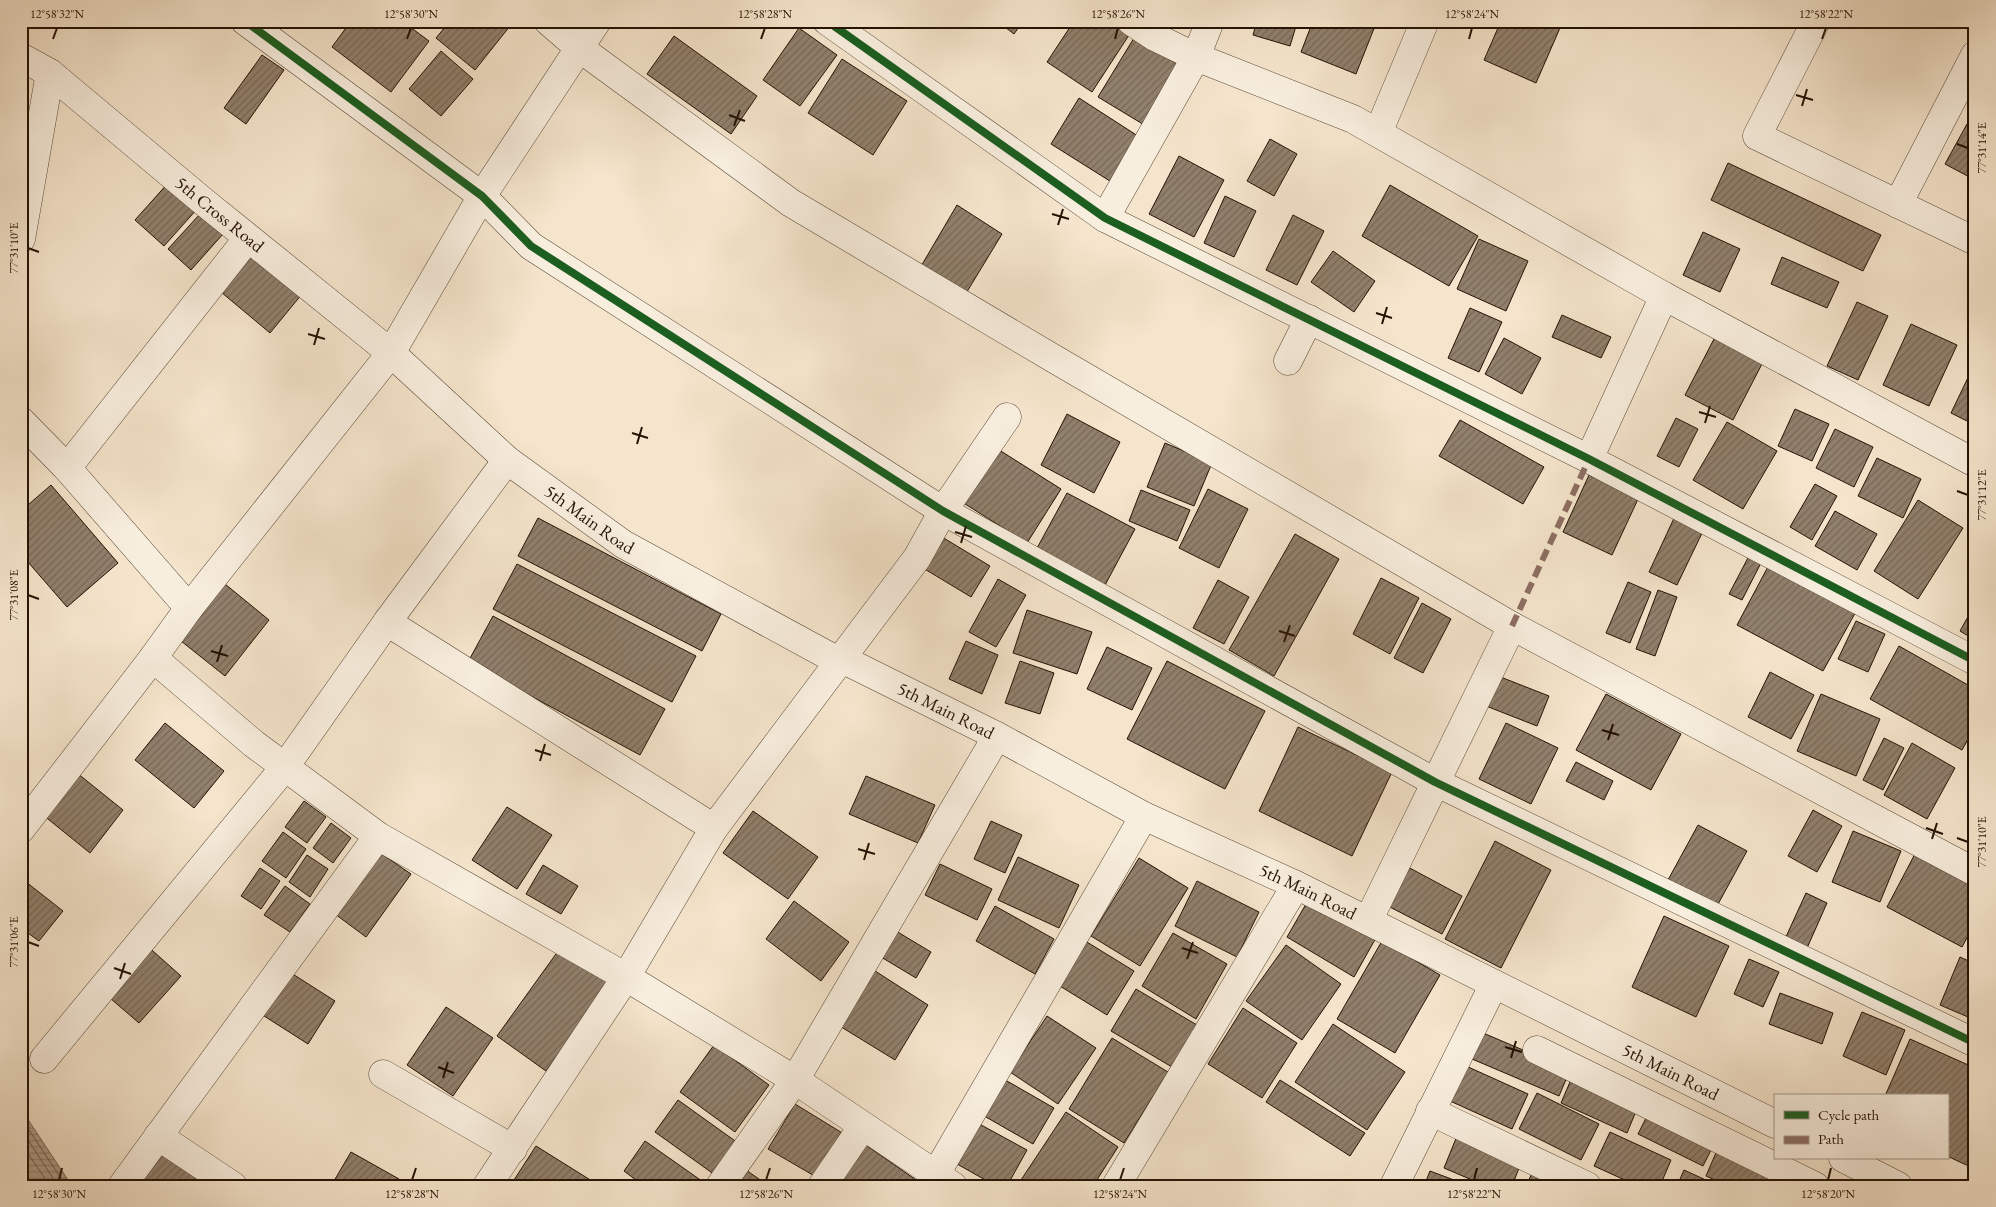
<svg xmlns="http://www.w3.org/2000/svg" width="1996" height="1207" font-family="'EB Garamond',serif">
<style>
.water{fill:url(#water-rules);stroke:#776553}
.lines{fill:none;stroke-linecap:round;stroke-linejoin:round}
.shore{stroke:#695846;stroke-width:1}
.building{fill:url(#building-hatch);stroke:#241204}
.minor-casing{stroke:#584736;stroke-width:29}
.minor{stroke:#f8eede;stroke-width:28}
.quiet{stroke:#8d6e63;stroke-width:6;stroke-dasharray:12 6;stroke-linecap:butt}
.cycleway-casing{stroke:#f8eede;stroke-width:11}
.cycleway{stroke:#1b5e20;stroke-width:8}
.ticks{fill:none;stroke:#241204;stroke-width:2}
.labels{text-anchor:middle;stroke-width:4;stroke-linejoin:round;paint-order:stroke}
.street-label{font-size:18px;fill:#241204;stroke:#f8eede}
.neatline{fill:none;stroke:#241204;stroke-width:2}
.ticks-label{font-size:12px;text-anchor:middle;fill:#241204}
</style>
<defs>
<pattern id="water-rules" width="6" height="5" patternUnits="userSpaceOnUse" patternTransform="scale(1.25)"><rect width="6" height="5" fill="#ae9d88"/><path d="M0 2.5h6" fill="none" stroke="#8d7f6d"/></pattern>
<pattern id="building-hatch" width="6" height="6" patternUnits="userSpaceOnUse" patternTransform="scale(1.25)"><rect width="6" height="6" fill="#91806c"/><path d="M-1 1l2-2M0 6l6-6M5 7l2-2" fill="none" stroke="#766757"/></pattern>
</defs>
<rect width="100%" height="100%" fill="#f5e5cc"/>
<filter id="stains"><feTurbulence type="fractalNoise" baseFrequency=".004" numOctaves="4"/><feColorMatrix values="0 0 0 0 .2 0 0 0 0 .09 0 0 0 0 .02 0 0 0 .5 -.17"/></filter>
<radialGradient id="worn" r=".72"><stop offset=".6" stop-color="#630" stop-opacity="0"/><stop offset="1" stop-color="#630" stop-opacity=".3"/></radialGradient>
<!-- water -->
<path class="water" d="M 21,1109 L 72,1186 L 21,1186 Z"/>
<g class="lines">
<!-- shore -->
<g class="shore">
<path d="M 21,1118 L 66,1186"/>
<path d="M 21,1129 L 58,1186"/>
<path d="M 21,1143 L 50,1186"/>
</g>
</g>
<!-- building -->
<g class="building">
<path d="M 351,21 L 402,21 L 429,41 L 391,92 L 332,47 Z"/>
<path d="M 450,21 L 514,21 L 475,70 L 436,38 Z"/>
<path d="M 997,21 L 1023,21 L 1014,34 Z"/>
<path d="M 1074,21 L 1114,21 L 1131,32 L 1092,92 L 1047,62 Z"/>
<path d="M 1257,21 L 1297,23 L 1290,46 L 1253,35 Z"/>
<path d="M 1313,21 L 1364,21 L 1375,26 L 1356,74 L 1301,52 Z"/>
<path d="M 1501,21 L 1563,21 L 1536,83 L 1484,60 Z"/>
<path d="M 799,28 L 837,55 L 800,106 L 763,80 Z"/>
<path d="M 674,36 L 757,96 L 731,134 L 647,74 Z"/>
<path d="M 1134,38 L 1181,66 L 1146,126 L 1098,97 Z"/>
<path d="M 441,51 L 473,79 L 441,116 L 409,89 Z"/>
<path d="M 262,55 L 284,70 L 246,124 L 224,108 Z"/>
<path d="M 842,59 L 907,101 L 873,155 L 808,113 Z"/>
<path d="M 1079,98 L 1141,138 L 1113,183 L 1051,144 Z"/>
<path d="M 1967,124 L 1975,128 L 1975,180 L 1945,164 Z"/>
<path d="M 1270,139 L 1297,154 L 1274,196 L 1247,181 Z"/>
<path d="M 1179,156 L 1224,180 L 1194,237 L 1149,214 Z"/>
<path d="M 1728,163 L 1881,235 L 1863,271 L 1711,200 Z"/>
<path d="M 169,182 L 198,208 L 164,246 L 135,220 Z"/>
<path d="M 1390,185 L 1478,236 L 1449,286 L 1362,236 Z"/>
<path d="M 1225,196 L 1256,211 L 1234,257 L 1204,243 Z"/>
<path d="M 957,205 L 1002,234 L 965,295 L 920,268 Z"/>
<path d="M 200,214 L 223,234 L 191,270 L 168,249 Z"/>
<path d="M 1293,215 L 1324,231 L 1297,285 L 1266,270 Z"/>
<path d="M 1703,232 L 1740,249 L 1720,292 L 1683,275 Z"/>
<path d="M 1479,239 L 1528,261 L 1506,311 L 1457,289 Z"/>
<path d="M 1333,251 L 1375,281 L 1354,312 L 1311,282 Z"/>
<path d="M 253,253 L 302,294 L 270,333 L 221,292 Z"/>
<path d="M 1782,257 L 1839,282 L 1827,308 L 1771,284 Z"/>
<path d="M 1857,302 L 1888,316 L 1858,380 L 1827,366 Z"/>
<path d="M 1470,308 L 1502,322 L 1479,372 L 1448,358 Z"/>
<path d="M 1562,315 L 1611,337 L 1601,358 L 1552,337 Z"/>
<path d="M 1911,324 L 1957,345 L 1929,406 L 1883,385 Z"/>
<path d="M 1715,337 L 1763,362 L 1733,420 L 1685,395 Z"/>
<path d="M 1504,338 L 1541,358 L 1522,394 L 1485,374 Z"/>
<path d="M 1975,363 L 1975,425 L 1951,413 Z"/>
<path d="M 1795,409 L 1829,424 L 1812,461 L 1778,446 Z"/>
<path d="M 1067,414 L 1120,442 L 1094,493 L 1041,465 Z"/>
<path d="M 1676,418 L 1698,429 L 1679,467 L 1657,456 Z"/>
<path d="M 1460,420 L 1544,467 L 1523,504 L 1439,456 Z"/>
<path d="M 1727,422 L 1777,451 L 1743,509 L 1693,480 Z"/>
<path d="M 1835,429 L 1873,447 L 1854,487 L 1816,468 Z"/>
<path d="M 1165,443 L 1212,463 L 1194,506 L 1147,487 Z"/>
<path d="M 996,448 L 1061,489 L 1027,543 L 962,502 Z"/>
<path d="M 1877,458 L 1921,479 L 1903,518 L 1858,496 Z"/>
<path d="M 1589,475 L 1639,497 L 1612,555 L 1563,532 Z"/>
<path d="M 1815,484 L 1837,496 L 1812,540 L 1790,527 Z"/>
<path d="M 51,485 L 118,563 L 67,607 L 21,554 L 21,511 Z"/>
<path d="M 1208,489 L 1248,509 L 1219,568 L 1179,548 Z"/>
<path d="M 1141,490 L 1190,510 L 1177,541 L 1129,521 Z"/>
<path d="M 1067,493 L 1135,529 L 1104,587 L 1036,550 Z"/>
<path d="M 1918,500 L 1963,528 L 1918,599 L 1874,571 Z"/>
<path d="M 1835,511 L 1877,534 L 1857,570 L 1815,546 Z"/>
<path d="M 1675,516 L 1704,529 L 1677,585 L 1649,572 Z"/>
<path d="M 538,518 L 721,614 L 702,651 L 518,556 Z"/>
<path d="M 1295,534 L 1339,559 L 1274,676 L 1229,650 Z"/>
<path d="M 942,537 L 990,566 L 971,597 L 923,568 Z"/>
<path d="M 1750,554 L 1762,561 L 1742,600 L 1729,594 Z"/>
<path d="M 1771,561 L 1858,608 L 1823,671 L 1737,625 Z"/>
<path d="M 517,564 L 696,656 L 672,702 L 493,609 Z"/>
<path d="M 1381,578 L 1419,598 L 1390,654 L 1353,634 Z"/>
<path d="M 998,579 L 1026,595 L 996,647 L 969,632 Z"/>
<path d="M 1218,580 L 1249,597 L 1224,644 L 1193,628 Z"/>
<path d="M 1628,582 L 1651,592 L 1630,643 L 1606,633 Z"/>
<path d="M 225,584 L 269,620 L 225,676 L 181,641 Z"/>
<path d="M 1658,590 L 1677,597 L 1655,656 L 1636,649 Z"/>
<path d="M 1422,603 L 1451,619 L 1423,673 L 1394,658 Z"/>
<path d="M 1975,604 L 1975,640 L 1960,631 Z"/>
<path d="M 1027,610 L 1092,632 L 1077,674 L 1013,653 Z"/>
<path d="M 493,616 L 665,709 L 640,755 L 468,662 Z"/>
<path d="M 1856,621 L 1885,634 L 1868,672 L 1838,659 Z"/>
<path d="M 966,641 L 998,655 L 982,694 L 949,679 Z"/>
<path d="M 1899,646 L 1975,689 L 1975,727 L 1962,750 L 1870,699 Z"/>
<path d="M 1107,647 L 1152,668 L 1132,710 L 1087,689 Z"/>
<path d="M 1020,661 L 1054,673 L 1040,714 L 1005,703 Z"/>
<path d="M 1167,661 L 1265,711 L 1225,789 L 1127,739 Z"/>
<path d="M 1770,672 L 1814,695 L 1791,739 L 1748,717 Z"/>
<path d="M 1498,676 L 1549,696 L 1537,726 L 1486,706 Z"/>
<path d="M 1606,694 L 1681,734 L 1651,790 L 1576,750 Z"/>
<path d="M 1821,694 L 1880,719 L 1856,776 L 1797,751 Z"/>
<path d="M 165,723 L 224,771 L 194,808 L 135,760 Z"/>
<path d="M 1506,723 L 1558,748 L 1531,804 L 1479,779 Z"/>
<path d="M 1298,727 L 1392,772 L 1352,856 L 1259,811 Z"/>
<path d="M 1884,738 L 1904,748 L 1883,790 L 1863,780 Z"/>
<path d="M 1912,743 L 1955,768 L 1927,819 L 1884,795 Z"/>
<path d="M 1576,762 L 1613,781 L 1604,800 L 1566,781 Z"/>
<path d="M 77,773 L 123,810 L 90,853 L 43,815 Z"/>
<path d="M 866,776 L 935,805 L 918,843 L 849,814 Z"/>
<path d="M 304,801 L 326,817 L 307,843 L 285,827 Z"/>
<path d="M 507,807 L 552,835 L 517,889 L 472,860 Z"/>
<path d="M 1813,810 L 1842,826 L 1817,872 L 1788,856 Z"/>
<path d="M 753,811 L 818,857 L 788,899 L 723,853 Z"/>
<path d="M 991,821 L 1022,835 L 1005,873 L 974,859 Z"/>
<path d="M 331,823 L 351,838 L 333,863 L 313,848 Z"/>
<path d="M 1698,825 L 1747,851 L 1717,906 L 1668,880 Z"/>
<path d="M 1853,831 L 1901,851 L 1880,902 L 1832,882 Z"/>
<path d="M 283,832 L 306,849 L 286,878 L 262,861 Z"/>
<path d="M 1495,841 L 1551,870 L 1501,968 L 1445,939 Z"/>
<path d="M 379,852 L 411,874 L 366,937 L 335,914 Z"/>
<path d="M 1916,852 L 1975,884 L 1975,923 L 1962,947 L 1887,907 Z"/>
<path d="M 307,855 L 328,869 L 310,897 L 289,882 Z"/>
<path d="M 1018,857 L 1079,885 L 1059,928 L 998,900 Z"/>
<path d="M 1139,858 L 1188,888 L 1140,966 L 1091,936 Z"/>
<path d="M 940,864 L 992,889 L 977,920 L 925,895 Z"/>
<path d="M 543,865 L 578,886 L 561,914 L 526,894 Z"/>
<path d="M 1406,866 L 1462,896 L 1442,934 L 1386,905 Z"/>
<path d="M 260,868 L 280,881 L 261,909 L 241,896 Z"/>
<path d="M 21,878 L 63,911 L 39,941 L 21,928 Z"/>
<path d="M 1197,881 L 1259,912 L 1237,957 L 1175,926 Z"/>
<path d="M 285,886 L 310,904 L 290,932 L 264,915 Z"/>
<path d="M 1806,893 L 1827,903 L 1807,948 L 1785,939 Z"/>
<path d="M 1310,897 L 1377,936 L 1354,977 L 1287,937 Z"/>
<path d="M 794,901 L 849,942 L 821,981 L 766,939 Z"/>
<path d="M 995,906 L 1054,939 L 1035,974 L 976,941 Z"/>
<path d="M 1664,916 L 1729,946 L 1696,1017 L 1632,987 Z"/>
<path d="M 891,928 L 931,952 L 916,978 L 876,954 Z"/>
<path d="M 1173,933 L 1227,964 L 1196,1019 L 1142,986 Z"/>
<path d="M 1975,938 L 1975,957 L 1968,955 Z"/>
<path d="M 1082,939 L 1134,971 L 1107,1015 L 1055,983 Z"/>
<path d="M 1382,941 L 1440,975 L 1395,1053 L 1337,1019 Z"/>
<path d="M 145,944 L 181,976 L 139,1023 L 103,992 Z"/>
<path d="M 1286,945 L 1341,984 L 1302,1040 L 1246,1001 Z"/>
<path d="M 561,947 L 609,983 L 546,1071 L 497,1036 Z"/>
<path d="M 1960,957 L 1975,964 L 1975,1020 L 1940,1005 Z"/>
<path d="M 1749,959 L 1779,972 L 1763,1007 L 1734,994 Z"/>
<path d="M 872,969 L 928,1005 L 895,1060 L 838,1025 Z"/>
<path d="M 288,971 L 335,1001 L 308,1044 L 261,1014 Z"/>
<path d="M 1136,989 L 1197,1025 L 1172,1067 L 1111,1031 Z"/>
<path d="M 1780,993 L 1833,1013 L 1822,1044 L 1769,1024 Z"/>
<path d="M 446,1007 L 493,1038 L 453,1096 L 407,1065 Z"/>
<path d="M 1243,1008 L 1297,1043 L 1262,1098 L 1208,1064 Z"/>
<path d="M 1862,1012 L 1905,1030 L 1886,1075 L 1843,1056 Z"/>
<path d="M 1047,1016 L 1096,1048 L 1058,1104 L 1010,1072 Z"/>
<path d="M 1333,1024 L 1405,1072 L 1367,1130 L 1295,1082 Z"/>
<path d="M 1476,1030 L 1570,1070 L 1559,1096 L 1465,1056 Z"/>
<path d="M 1112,1038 L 1168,1072 L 1124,1143 L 1069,1109 Z"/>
<path d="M 1910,1039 L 1975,1068 L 1975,1169 L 1947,1156 L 1947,1096 L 1885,1096 Z"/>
<path d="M 714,1045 L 769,1085 L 735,1132 L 680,1092 Z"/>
<path d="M 1466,1066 L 1528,1094 L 1512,1129 L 1450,1101 Z"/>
<path d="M 1573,1075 L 1639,1104 L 1627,1133 L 1561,1103 Z"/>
<path d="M 1000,1077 L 1054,1108 L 1033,1144 L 979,1113 Z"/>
<path d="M 1280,1080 L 1365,1133 L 1350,1156 L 1266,1102 Z"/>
<path d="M 1537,1093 L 1599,1124 L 1581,1160 L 1519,1129 Z"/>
<path d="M 678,1100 L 738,1143 L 715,1175 L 655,1132 Z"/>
<path d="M 795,1104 L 844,1134 L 818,1178 L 768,1149 Z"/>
<path d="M 1066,1112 L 1118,1147 L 1093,1186 L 1017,1186 Z"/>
<path d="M 1649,1112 L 1714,1144 L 1703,1166 L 1638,1134 Z"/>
<path d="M 972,1120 L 1027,1150 L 1007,1186 L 996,1186 L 950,1160 Z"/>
<path d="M 1610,1132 L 1671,1160 L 1660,1186 L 1638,1186 L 1594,1166 Z"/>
<path d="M 1457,1136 L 1521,1163 L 1512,1186 L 1486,1186 L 1444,1168 Z"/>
<path d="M 645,1141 L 709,1186 L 644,1186 L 624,1171 Z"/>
<path d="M 863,1143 L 919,1182 L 916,1186 L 834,1186 Z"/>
<path d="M 536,1146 L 600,1186 L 524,1186 L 514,1180 Z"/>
<path d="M 1718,1148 L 1782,1175 L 1777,1186 L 1729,1186 L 1706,1176 Z"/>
<path d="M 164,1150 L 211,1186 L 140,1186 Z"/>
<path d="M 351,1152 L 399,1179 L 395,1186 L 331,1186 Z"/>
<path d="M 1534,1169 L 1570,1186 L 1526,1186 Z"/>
<path d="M 746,1170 L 769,1186 L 735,1186 Z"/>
<path d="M 1684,1170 L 1719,1186 L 1677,1186 Z"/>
<path d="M 1430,1171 L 1470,1186 L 1424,1186 Z"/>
</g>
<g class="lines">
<!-- minor casing -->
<g class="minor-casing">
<g id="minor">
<path d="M 245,21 L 482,196 L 531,246 L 943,511 L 1435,782 L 1975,1043"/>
<path d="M 548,21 L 578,47 L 791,203 L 1051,357 L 1512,626 L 1975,872"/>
<path d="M 827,21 L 1105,218 L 1589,459 L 1975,661"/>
<path d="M 1131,21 L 1155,37 L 1196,57 L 1353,119 L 1664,296 L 1975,463"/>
<path d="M 1816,21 L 1757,136 L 1975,241"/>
<path id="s1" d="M 21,57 L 50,73 L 204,202 L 391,353 L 507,460 L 623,544 L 840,662"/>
<path d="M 1378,133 L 1425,21"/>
<path d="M 1898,204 L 1975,55"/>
<path d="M 1105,218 L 1196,57 L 1210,21"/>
<path d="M 21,239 L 50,73"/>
<path d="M 1288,361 L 1309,319"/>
<path d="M 21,421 L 67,468 L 189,608"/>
<path d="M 1589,459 L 1664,296"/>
<path d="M 67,468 L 248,238"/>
<path d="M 387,622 L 714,828"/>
<path d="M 153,658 L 254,744 L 378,836 L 626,977 L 795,1080 L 953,1186"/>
<path id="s2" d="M 842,659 L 997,736 L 1144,816 L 1296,885 L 1775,1124"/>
<path d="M 21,829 L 153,658 L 189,608 L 391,353 L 482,196 L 597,21"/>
<path d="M 1368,921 L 1512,626"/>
<path d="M 1537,1050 L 1815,1186"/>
<path d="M 44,1059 L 284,768 L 387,622 L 507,460"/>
<path d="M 383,1074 L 513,1149"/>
<path d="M 1430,1111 L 1587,1186"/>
<path d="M 158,1136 L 233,1186"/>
<path d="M 1843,1158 L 1898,1186"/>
<path d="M 122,1186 L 378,836"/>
<path d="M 487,1186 L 626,977 L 714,828 L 917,558 L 943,511 L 1007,417"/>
<path d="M 720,1186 L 795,1080 L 997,736"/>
<path d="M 822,1186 L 863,1126"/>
<path d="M 929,1186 L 1144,816"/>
<path d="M 1116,1186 L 1296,885"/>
<path d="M 1394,1186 L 1494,984"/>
</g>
</g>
<!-- minor -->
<use href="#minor" class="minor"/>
<!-- quiet -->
<path class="quiet" d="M 1512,626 L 1589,459"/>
<!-- cycleway casing -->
<g class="cycleway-casing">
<g id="cycleway">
<path d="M 245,21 L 482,196 L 531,246 L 943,511 L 1435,782 L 1975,1043"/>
<path d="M 827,21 L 1105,218 L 1589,459 L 1975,661"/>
</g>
</g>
<!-- cycleway -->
<use href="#cycleway" class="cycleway"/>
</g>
<!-- ticks -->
<path class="ticks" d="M 53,39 L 57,28M 407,39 L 411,28M 761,39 L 765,28M 1115,39 L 1118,28M 1469,39 L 1472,28M 1822,39 L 1826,28M 1796,95 L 1813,100M 1802,106 L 1807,89M 729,115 L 745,121M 734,126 L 740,110M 1957,144 L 1968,148M 1052,214 L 1069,219M 1058,225 L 1063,209M 28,248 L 39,252M 1376,313 L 1392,318M 1382,324 L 1387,307M 308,334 L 325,339M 314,345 L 319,328M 1699,412 L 1716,417M 1705,423 L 1710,406M 632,433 L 648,438M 637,444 L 642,427M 1957,491 L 1968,495M 955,532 L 972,537M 961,543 L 966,526M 28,595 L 39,599M 1279,631 L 1295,636M 1284,642 L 1290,625M 211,651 L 228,656M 217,662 L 222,645M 1602,730 L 1619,735M 1608,740 L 1613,724M 535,750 L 551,755M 540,761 L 545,744M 1926,828 L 1943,834M 1957,838 L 1968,842M 1932,839 L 1937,823M 858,849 L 875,854M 864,860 L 869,843M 28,942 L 39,946M 1182,948 L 1198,953M 1187,959 L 1193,942M 114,968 L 131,974M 120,979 L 125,963M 1505,1047 L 1522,1052M 1511,1058 L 1516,1041M 438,1067 L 454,1073M 443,1078 L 448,1062M 59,1180 L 62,1168M 412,1180 L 416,1168M 766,1180 L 770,1168M 1120,1180 L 1124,1168M 1474,1180 L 1477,1168M 1828,1180 L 1831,1168"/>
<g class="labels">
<!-- street labels -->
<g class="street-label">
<text dy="6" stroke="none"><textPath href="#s1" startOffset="254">5th Cross Road</textPath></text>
<text dy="6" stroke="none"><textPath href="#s1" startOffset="734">5th Main Road</textPath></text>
<text dy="6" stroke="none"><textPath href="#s2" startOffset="116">5th Main Road</textPath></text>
<text dy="6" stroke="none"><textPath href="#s2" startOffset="521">5th Main Road</textPath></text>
<text dy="6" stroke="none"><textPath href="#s2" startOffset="926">5th Main Road</textPath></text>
</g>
</g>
<!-- margin -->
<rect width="1996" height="1207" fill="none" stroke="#f5e5cc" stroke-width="55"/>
<!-- legend -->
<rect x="1774" y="1094" width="175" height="65" fill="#f8eede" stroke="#a39687"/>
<rect x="1784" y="1111" width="25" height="8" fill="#1b5e20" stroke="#a39687"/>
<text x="1818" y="1120" font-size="15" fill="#241204">Cycle path</text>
<rect x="1784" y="1136" width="25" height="8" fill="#8d6e63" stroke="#a39687"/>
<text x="1818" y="1144" font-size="15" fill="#241204">Path</text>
<rect x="28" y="28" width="1940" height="1152" class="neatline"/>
<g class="ticks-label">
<text x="57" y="18">12°58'32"N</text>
<text x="411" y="18">12°58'30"N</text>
<text x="765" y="18">12°58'28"N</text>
<text x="1118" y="18">12°58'26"N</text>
<text x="1472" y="18">12°58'24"N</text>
<text x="1826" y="18">12°58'22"N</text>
<text transform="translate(1982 148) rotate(-90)" y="4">77°31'14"E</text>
<text transform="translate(14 248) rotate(-90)" y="4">77°31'10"E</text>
<text transform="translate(1982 495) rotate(-90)" y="4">77°31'12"E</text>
<text transform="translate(14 595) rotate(-90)" y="4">77°31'08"E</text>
<text transform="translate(1982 842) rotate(-90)" y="4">77°31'10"E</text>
<text transform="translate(14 942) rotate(-90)" y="4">77°31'06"E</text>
<text x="59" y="1198">12°58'30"N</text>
<text x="412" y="1198">12°58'28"N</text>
<text x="766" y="1198">12°58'26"N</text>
<text x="1120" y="1198">12°58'24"N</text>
<text x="1474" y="1198">12°58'22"N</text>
<text x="1828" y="1198">12°58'20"N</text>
</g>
<rect width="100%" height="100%" filter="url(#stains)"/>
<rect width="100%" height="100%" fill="url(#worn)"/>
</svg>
